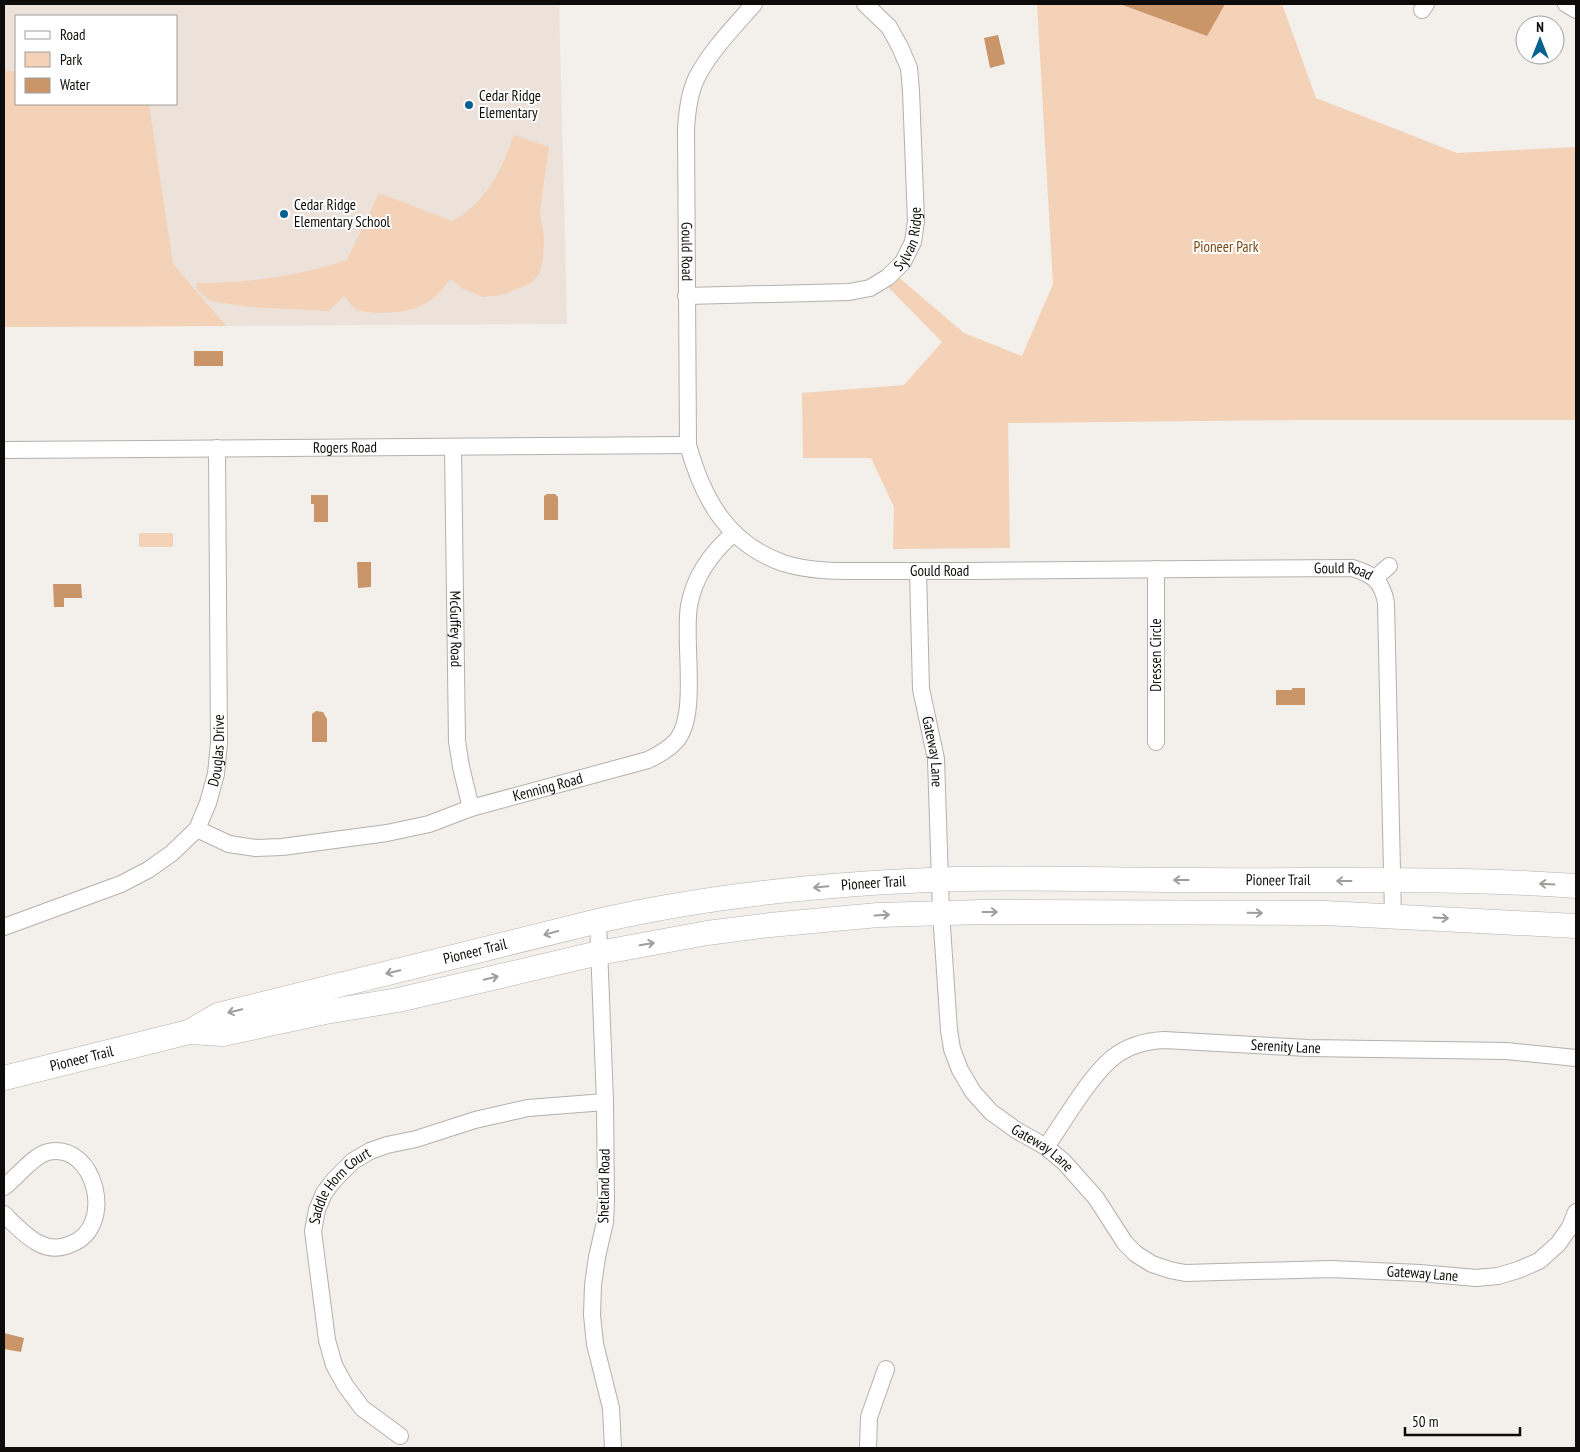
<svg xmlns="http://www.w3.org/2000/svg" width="1580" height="1452" font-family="'PT Sans Narrow',sans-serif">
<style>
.built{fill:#ece2d9;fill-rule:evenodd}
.green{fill:#f4d2b7}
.water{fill:#ca9568}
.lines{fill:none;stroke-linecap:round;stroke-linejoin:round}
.street-casing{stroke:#b4b0ac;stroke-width:18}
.secondary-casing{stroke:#b4b0ac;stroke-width:25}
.street{stroke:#fff;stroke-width:16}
.secondary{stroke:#fff;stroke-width:24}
.oneway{stroke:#9e9e9d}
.poi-dot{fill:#066191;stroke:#fff;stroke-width:2}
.labels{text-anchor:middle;stroke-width:4;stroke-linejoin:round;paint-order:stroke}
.poi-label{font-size:15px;fill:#0d0c0a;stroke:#fff;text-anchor:start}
.street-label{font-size:15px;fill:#0d0c0a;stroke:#fff}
.park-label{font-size:15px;fill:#794712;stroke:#fff}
</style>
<rect width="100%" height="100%" fill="#f3efeb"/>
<!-- built -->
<path class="built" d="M 4,4 L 559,4 L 567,324 L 4,327 ZM 16,16 L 176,16 L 176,104 L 16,104 Z"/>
<!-- green -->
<g class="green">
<path d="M 1037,4 L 1282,4 L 1316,98 L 1457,153 L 1576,147 L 1576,420 L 1305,420 L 1008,423 L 1010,548 L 893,549 L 894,507 L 871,458 L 803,458 L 802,393 L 904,385 L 942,342 L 886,285 L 896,275 L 964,333 L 1022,356 L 1053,284 Z"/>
<path d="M 4,70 L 16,72 L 16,104 L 149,104 L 173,264 L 226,326 L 4,327 Z"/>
<path d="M 514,135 L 549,147 L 540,211 L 544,238 L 543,259 L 540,272 L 533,282 L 502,295 L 483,297 L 463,289 L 451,279 C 443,288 437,297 426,303 C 410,313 380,315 361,311 C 353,309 349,302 344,296 L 329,311 L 250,307 L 210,301 L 197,290 L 196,283 C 247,283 299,276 347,260 L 379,193 L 452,221 C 487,202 501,171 514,135 Z"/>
<rect x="139" y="533" width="34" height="14"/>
</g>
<!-- water -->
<g class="water">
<path d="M 1120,4 L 1225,4 L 1207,36 Z"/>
<path d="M 998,35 L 1005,64 L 990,68 L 984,38 Z"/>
<rect x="194" y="351" width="29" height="15"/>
<path d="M 547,494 L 555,494 L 558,497 L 558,520 L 544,520 L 544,496 Z"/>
<path d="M 311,495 L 328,495 L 328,522 L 314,522 L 314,504 L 311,504 Z"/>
<path d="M 357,562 L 371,562 L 371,587 L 358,588 Z"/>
<path d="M 53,584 L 81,584 L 82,598 L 64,598 L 64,607 L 54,607 Z"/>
<path d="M 1292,688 L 1305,688 L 1305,705 L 1276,705 L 1276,690 L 1292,690 Z"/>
<path d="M 316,711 L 323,712 L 327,719 L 327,742 L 312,742 L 312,714 Z"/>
<path d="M 4,1333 L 24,1338 L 21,1352 L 4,1349 Z"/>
</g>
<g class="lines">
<!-- street casing -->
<g class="street-casing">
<g id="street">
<path id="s1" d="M 754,4 C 734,27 711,50 697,77 C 689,93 687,112 686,129 L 688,445 C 703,499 727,543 783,563 C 811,572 841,571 869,571 C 903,571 937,571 971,571 C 1098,569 1225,569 1352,568 C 1373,574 1382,581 1386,603 L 1393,916"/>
<path d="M 1566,4 L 1576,10"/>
<path d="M 1422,10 L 1426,4"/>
<path id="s2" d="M 686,296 L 849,292 L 870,288 L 888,277 L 903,262 L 913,242 L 916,221 L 911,91 L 909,68 L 900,47 L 889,27 L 865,4"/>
<path id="s3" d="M 453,448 L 457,741 L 461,767 L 471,808"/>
<path id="s4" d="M 4,450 L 688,445"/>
<path d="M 1156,569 L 1156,742"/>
<path id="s5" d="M 918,571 L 921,689 L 936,759 L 941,912 L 949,1030 L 952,1049 L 960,1070 L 973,1092 L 991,1112 L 1016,1130 L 1046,1147 L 1064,1162 L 1096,1198 L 1125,1243 L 1136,1254 L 1152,1264 L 1170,1270 L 1185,1273 L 1331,1269 L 1420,1273 L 1476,1278 L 1498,1276 L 1518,1270 L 1539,1261 L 1558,1244 L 1570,1227 L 1576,1212"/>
<path d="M 1375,578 L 1389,566"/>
<path id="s6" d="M 197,829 L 229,844 L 256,848 L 282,847 L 387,833 L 429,824 L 471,808 L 648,760 C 658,755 668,750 676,741 C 699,715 683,642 689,606 C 694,577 712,552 734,533"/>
<path d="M 598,921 L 605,1102 L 606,1201 L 605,1222 L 597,1257 L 593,1285 L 592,1315 L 595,1344 L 611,1408 L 613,1448"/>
<path id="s7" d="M 4,927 L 121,884 L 148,870 L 172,853 L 197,829 L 208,803 L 216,774 L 219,743 L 217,448"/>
<path id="s8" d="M 1046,1147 C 1057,1131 1067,1115 1078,1099 C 1102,1064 1120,1042 1164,1040 L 1308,1048 L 1506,1051 L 1576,1058"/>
<path d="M 4,1187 C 16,1178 34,1155 48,1152 C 95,1141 117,1227 71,1244 C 60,1249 49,1249 38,1243 C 25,1236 14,1224 4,1214"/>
<path id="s9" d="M 400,1436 L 362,1408 L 345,1385 L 334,1365 L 327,1340 L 313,1231 L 317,1210 L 324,1193 L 334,1180 L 353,1161 L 370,1151 L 387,1145 L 416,1139 L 475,1120 L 528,1108 L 605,1102"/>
<path d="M 868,1448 L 869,1417 L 886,1369"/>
</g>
</g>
<!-- secondary casing -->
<g class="secondary-casing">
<g id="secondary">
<path d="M 189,1032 L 223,1034 L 325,1012 L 398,1000 L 599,953 L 707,933 L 770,925 L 878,915 L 982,912 L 1325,913 L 1576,926"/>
<path id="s10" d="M 4,1078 L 189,1032 L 218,1015 L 598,921 C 714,894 836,883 955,879 C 1037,877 1119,880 1202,880 C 1326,881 1452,877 1576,886"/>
</g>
</g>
<!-- street -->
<use href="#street" class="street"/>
<!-- secondary -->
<use href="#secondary" class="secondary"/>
</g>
<!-- one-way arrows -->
<defs><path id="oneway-shaft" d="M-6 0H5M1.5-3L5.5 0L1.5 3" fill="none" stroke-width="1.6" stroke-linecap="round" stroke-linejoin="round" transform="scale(1.25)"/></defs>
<g class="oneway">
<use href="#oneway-shaft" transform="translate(1181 880) rotate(-180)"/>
<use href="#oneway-shaft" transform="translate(1344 881) rotate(-180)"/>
<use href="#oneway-shaft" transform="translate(1547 884) rotate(-177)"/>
<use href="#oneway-shaft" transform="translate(821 887) rotate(175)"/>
<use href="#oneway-shaft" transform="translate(990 912)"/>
<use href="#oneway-shaft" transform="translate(1255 913) rotate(1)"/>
<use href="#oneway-shaft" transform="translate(882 915) rotate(-3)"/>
<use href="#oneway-shaft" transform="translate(1441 918) rotate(3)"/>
<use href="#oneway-shaft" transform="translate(551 933) rotate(165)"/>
<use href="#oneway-shaft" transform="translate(647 944) rotate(-10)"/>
<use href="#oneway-shaft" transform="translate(393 972) rotate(167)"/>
<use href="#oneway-shaft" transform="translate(491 978) rotate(-13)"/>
<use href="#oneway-shaft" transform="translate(235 1011) rotate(166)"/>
</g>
<!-- markers -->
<g class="poi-dot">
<circle cx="469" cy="105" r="5"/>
<circle cx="284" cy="214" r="5"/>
</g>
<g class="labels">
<!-- poi labels -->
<g class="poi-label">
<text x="479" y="101">Cedar Ridge<tspan x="479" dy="17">Elementary</tspan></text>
<text x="294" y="210">Cedar Ridge<tspan x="294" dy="17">Elementary School</tspan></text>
</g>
<!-- street labels -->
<g class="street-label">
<text dy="5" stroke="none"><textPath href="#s2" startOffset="251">Sylvan Ridge</textPath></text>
<text dy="5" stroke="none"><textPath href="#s1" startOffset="269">Gould Road</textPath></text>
<text dy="5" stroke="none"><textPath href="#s4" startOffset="341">Rogers Road</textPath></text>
<text dy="5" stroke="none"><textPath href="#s1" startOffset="778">Gould Road</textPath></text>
<text dy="5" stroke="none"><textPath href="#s1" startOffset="1182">Gould Road</textPath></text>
<text dy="5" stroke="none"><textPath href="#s3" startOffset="181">McGuffey Road</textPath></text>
<text transform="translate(1156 655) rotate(-90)" y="5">Dressen Circle</text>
<text dy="5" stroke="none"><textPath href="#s7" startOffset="301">Douglas Drive</textPath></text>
<text dy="5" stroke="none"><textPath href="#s5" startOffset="182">Gateway Lane</textPath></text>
<text dy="5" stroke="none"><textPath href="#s6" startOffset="362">Kenning Road</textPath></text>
<text dy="5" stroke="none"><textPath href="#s10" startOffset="1299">Pioneer Trail</textPath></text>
<text dy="5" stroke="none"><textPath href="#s10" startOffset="894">Pioneer Trail</textPath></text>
<text dy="5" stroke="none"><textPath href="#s10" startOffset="489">Pioneer Trail</textPath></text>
<text dy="5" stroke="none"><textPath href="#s8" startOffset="289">Serenity Lane</textPath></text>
<text dy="5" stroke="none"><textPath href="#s10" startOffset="80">Pioneer Trail</textPath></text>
<text dy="5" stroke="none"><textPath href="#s5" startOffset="618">Gateway Lane</textPath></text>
<text transform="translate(604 1186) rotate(-89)" y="5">Shetland Road</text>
<text dy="5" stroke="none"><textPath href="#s9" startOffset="289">Saddle Horn Court</textPath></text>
<text dy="5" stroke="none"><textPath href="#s5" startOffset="1052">Gateway Lane</textPath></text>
</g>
<!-- park labels -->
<g class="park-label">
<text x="1226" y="252">Pioneer Park</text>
</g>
</g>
<!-- border -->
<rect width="1580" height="1452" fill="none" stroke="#0d0c0a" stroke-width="10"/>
<!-- legend -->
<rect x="15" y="15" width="162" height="90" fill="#ffffff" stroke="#9e9e9d"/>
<rect x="25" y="31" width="25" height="8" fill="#ffffff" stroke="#9e9e9d"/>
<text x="60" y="40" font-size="15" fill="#0d0c0a">Road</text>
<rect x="25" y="52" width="25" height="15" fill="#f4d2b7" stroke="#9e9e9d"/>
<text x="60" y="65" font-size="15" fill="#0d0c0a">Park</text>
<rect x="25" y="78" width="25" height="15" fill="#ca9568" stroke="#9e9e9d"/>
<text x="60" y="90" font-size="15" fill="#0d0c0a">Water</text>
<!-- north arrow -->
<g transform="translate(1540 40)"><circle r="24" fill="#ffffff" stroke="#9e9e9d"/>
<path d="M0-4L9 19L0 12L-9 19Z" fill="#066191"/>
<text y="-8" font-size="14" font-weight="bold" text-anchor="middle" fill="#0d0c0a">N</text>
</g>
<!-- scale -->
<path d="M1405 1427v8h115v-8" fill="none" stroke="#0d0c0a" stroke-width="2.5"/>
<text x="1412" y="1427" font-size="15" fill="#0d0c0a" stroke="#ffffff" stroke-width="4" paint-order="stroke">50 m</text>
</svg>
